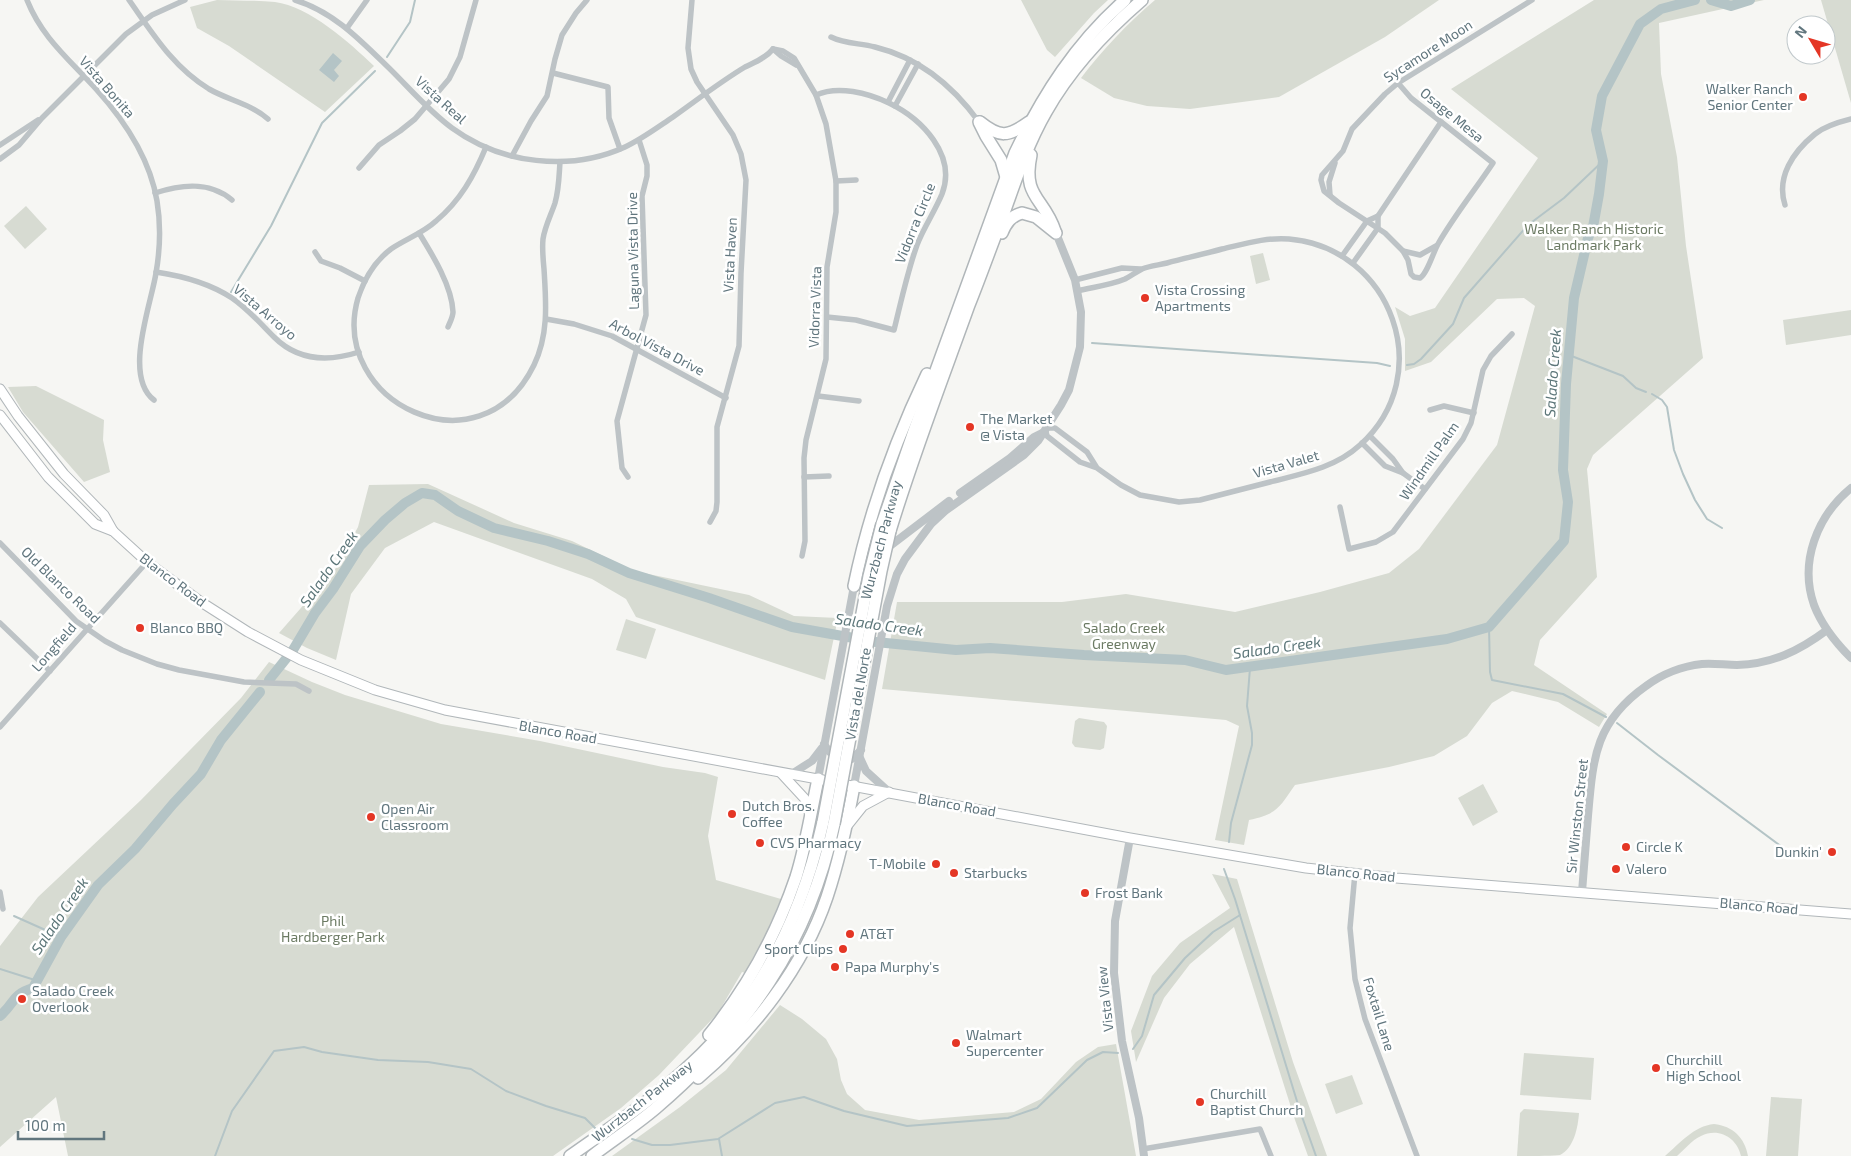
<svg xmlns="http://www.w3.org/2000/svg" width="1851" height="1156" font-family="'Exo 2',sans-serif">
<style>
.green{fill:#d7dbd2}
.water{fill:#b4c4c6}
.lines{fill:none;stroke-linecap:round;stroke-linejoin:round}
.stream{stroke:#b4c4c6;stroke-width:2}
.river{stroke:#b4c4c6;stroke-width:10}
.primary-casing{stroke:#b1b7ba;stroke-width:11}
.motorway-casing{stroke:#b0b6b9;stroke-width:14}
.minor{stroke:#bdc3c6;stroke-width:5.5}
.tertiary{stroke:#bdc3c6;stroke-width:8}
.primary{stroke:#fff;stroke-width:9}
.motorway{stroke:#fff;stroke-width:11}
.motorway-bridge-casing{stroke:#b0b6b9;stroke-width:14;stroke-linecap:butt}
.motorway-bridge{stroke:#fff;stroke-width:11}
.poi-dot{fill:#e43625;stroke:#fff;stroke-width:2}
.labels{text-anchor:middle;stroke-width:5;stroke-linejoin:round;paint-order:stroke}
.street-label{font-size:14px;fill:#61767e;stroke:#fff}
.poi-label{font-size:14px;fill:#61767e;stroke:#fff;text-anchor:start}
.park-label{font-size:14px;fill:#6c7b64;stroke:#fff}
.water-label{font-size:15px;font-style:italic;fill:#5c7679;stroke:#fff}
</style>
<rect width="100%" height="100%" fill="#f6f6f3"/>
<!-- green -->
<g class="green">
<path d="M 217,0 C 236,1 256,0 275,2 C 309,6 350,43 374,66 L 325,112 L 229,46 L 197,28 L 190,7 Z"/>
<path d="M 1021,0 L 1108,0 L 1094,13 L 1055,57 L 1047,50 Z"/>
<path d="M 1155,0 L 1439,0 L 1385,37 L 1279,97 L 1190,109 L 1147,106 L 1114,98 L 1081,78 C 1103,49 1127,24 1155,0 Z"/>
<path d="M 1594,0 L 1764,0 L 1659,23 L 1661,74 L 1677,157 L 1686,246 L 1703,358 L 1593,455 L 1587,469 L 1597,577 L 1540,640 L 1534,665 L 1607,714 L 1599,727 L 1558,702 L 1512,691 L 1492,703 L 1467,736 L 1434,756 L 1389,767 L 1295,785 C 1279,808 1277,814 1249,820 L 1244,845 L 1215,840 L 1239,726 L 1226,720 L 882,689 L 897,602 L 1062,602 L 1126,594 L 1235,612 L 1320,592 L 1389,573 L 1419,549 L 1497,445 L 1535,306 L 1524,298 L 1497,299 L 1431,362 L 1405,371 L 1405,339 L 1395,307 L 1410,316 L 1435,308 L 1538,158 L 1451,89 Z"/>
<path d="M 1821,0 L 1851,0 L 1851,103 Z"/>
<path d="M 26,206 L 47,229 L 25,249 L 4,226 Z"/>
<path d="M 1263,253 L 1270,280 L 1256,284 L 1250,256 Z"/>
<path d="M 1851,310 L 1851,335 L 1786,345 L 1783,320 Z"/>
<path d="M 36,386 L 104,420 L 103,440 L 110,472 L 84,482 L 23,412 L 8,387 Z"/>
<path d="M 428,484 L 514,523 L 572,541 L 634,571 L 749,595 L 794,616 L 838,618 L 825,680 L 636,617 L 626,599 L 592,579 L 434,522 L 385,548 L 351,594 L 336,660 L 307,648 L 279,633 L 336,568 L 358,527 L 369,485 Z"/>
<path d="M 626,619 L 656,629 L 646,659 L 616,650 Z"/>
<path d="M 269,662 L 312,682 L 345,695 L 441,724 L 540,741 L 663,767 L 705,773 L 718,777 L 708,836 L 716,880 L 781,899 L 765,936 L 745,973 L 742,972 L 718,1013 L 659,1075 L 621,1108 L 553,1156 L 68,1156 L 56,1097 L 0,1147 L 0,946 L 38,897 L 141,800 L 241,698 Z"/>
<path d="M 1079,718 L 1104,722 L 1107,726 L 1104,748 L 1100,750 L 1075,747 L 1072,743 L 1075,721 Z"/>
<path d="M 1483,784 L 1498,812 L 1473,826 L 1458,798 Z"/>
<path d="M 1212,874 L 1237,879 L 1293,1062 L 1327,1156 L 1308,1156 L 1295,1120 L 1234,927 L 1190,964 L 1164,998 L 1136,1062 L 1131,1031 L 1152,976 L 1180,943 L 1230,908 Z"/>
<path d="M 780,1005 L 802,1019 L 826,1039 L 837,1059 L 841,1080 L 847,1094 L 865,1110 L 919,1120 L 1014,1112 L 1041,1099 L 1076,1062 L 1098,1047 L 1116,1044 L 1136,1156 L 612,1156 L 680,1107 L 726,1070 Z"/>
<path d="M 1524,1053 L 1594,1058 L 1591,1100 L 1520,1095 Z"/>
<path d="M 1352,1075 L 1363,1104 L 1336,1114 L 1325,1084 Z"/>
<path d="M 1771,1097 L 1802,1099 L 1798,1156 L 1766,1156 Z"/>
<path d="M 1524,1109 L 1579,1113 C 1578,1127 1574,1148 1560,1155 C 1553,1156 1526,1156 1517,1156 L 1520,1113 Z"/>
<path d="M 1714,1124 C 1733,1126 1745,1138 1748,1156 L 1741,1156 C 1737,1138 1719,1127 1701,1136 C 1692,1140 1685,1149 1677,1156 L 1665,1156 C 1680,1143 1694,1126 1714,1124 Z"/>
</g>
<!-- water -->
<path class="water" d="M 333,53 L 342,61 L 334,70 L 339,76 L 334,82 L 319,70 Z"/>
<g class="lines">
<!-- stream -->
<g class="stream">
<path d="M 387,57 L 410,22 L 415,0"/>
<path d="M 231,292 L 271,226 L 322,123 L 375,71"/>
<path d="M 1092,343 L 1377,363 L 1390,366"/>
<path d="M 1569,355 L 1623,376 L 1636,388 L 1646,392"/>
<path d="M 1407,365 L 1414,364 L 1421,359 L 1453,324 L 1464,298 L 1528,225 L 1564,198 L 1603,161"/>
<path d="M 1652,394 L 1662,400 L 1667,407 L 1674,450 L 1683,474 L 1695,500 L 1707,519 L 1722,528"/>
<path d="M 1489,627 L 1490,672 L 1492,680 L 1563,694 L 1606,717"/>
<path d="M 1617,723 L 1658,755 L 1786,850"/>
<path d="M 1229,842 L 1231,823 L 1252,745 L 1252,733 L 1247,706 L 1250,668"/>
<path d="M 1224,869 L 1235,899 L 1300,1111 L 1316,1156"/>
<path d="M 14,916 L 61,937"/>
<path d="M 0,969 L 38,981"/>
<path d="M 1133,1049 L 1142,1036 L 1154,995 L 1185,958 L 1213,932 L 1240,915"/>
<path d="M 632,1139 L 652,1145 L 670,1145 L 718,1139 L 775,1103 L 804,1097 L 844,1111 L 907,1126 L 1008,1118 L 1037,1108 L 1087,1060 L 1103,1052 L 1118,1053"/>
<path d="M 719,1139 L 722,1156"/>
<path d="M 215,1156 L 232,1111 L 274,1051 L 304,1047 L 322,1052 L 378,1060 L 428,1062 L 471,1069 L 506,1091 L 546,1106 L 585,1118 L 595,1128"/>
</g>
<!-- river -->
<g class="river">
<path d="M 1711,0 L 1731,6 L 1750,0"/>
<path d="M 269,680 L 293,650 L 315,613 L 333,589 L 360,546 L 385,520 L 405,503 L 422,493 L 435,495 L 458,511 L 494,528 L 548,541 L 588,554 L 629,573 L 709,598 L 792,627 L 876,642 L 956,650 L 990,648 L 1084,655 L 1185,660 L 1226,670 L 1447,639 L 1489,627 L 1564,541 L 1568,502 L 1563,470 L 1566,384 L 1574,298 L 1588,238 L 1593,227 L 1599,194 L 1603,161 L 1596,130 L 1602,96 L 1640,24 L 1661,9 L 1695,0"/>
<path d="M 0,1016 C 16,1002 11,995 33,988 L 61,937 L 98,885 L 135,849 L 173,804 L 201,774 L 221,740 L 260,692"/>
</g>
<!-- primary casing -->
<g class="primary-casing">
<g id="primary">
<path d="M 0,389 L 18,416 L 64,474 L 104,515 L 113,531"/>
<path d="M 0,415 L 48,477 L 95,524 L 113,531 L 147,562 L 201,602 L 248,632 L 301,660 L 375,690 L 445,710 L 823,780"/>
<path d="M 781,773 L 805,799 L 810,815"/>
<path d="M 836,783 L 1130,838 L 1306,868 L 1396,878 L 1851,914"/>
<path d="M 847,826 L 863,806 L 889,792"/>
</g>
</g>
<!-- motorway casing -->
<g class="motorway-casing">
<g id="motorway">
<path d="M 979,122 L 986,136 L 1001,160 L 1006,177"/>
<path d="M 980,122 C 1000,138 1008,137 1029,122"/>
<path d="M 1031,155 C 1022,198 1044,197 1055,231"/>
<path d="M 1002,233 C 1006,223 1011,216 1022,213 L 1036,217 L 1056,233"/>
<path d="M 882,524 L 914,431 L 1015,153 C 1043,95 1076,43 1125,0"/>
<path d="M 890,531 C 913,455 942,380 969,305 C 981,275 992,244 1004,213 C 1016,179 1028,143 1046,112 C 1070,69 1105,32 1142,0"/>
<path d="M 854,586 C 869,513 895,441 927,374"/>
<path d="M 709,1035 C 747,988 777,933 796,877 C 806,845 811,812 818,779"/>
<path d="M 698,1078 C 754,1030 803,968 827,897 C 839,861 847,824 854,786"/>
<path d="M 570,1156 C 611,1127 654,1099 691,1064 C 762,999 802,915 823,822"/>
<path d="M 592,1156 C 613,1140 636,1125 656,1108 C 747,1030 809,943 834,824"/>
</g>
</g>
<!-- minor -->
<g class="minor">
<path d="M 27,0 C 42,38 70,60 96,89 C 125,121 150,159 157,201 C 161,225 160,250 156,273 C 151,305 123,376 154,400"/>
<path d="M 129,0 C 153,34 173,67 209,89 C 228,100 251,104 268,119"/>
<path d="M 295,0 C 335,12 363,43 392,71 C 411,90 430,112 452,128 C 501,164 570,172 625,147 C 642,139 658,127 673,117 C 697,100 720,82 745,67 C 755,62 766,58 773,49"/>
<path d="M 692,0 L 688,48 L 691,69 L 697,82 L 733,135 L 741,154 L 746,180 L 741,273 L 739,346 L 717,427 L 717,502 L 716,511 L 710,522"/>
<path d="M 347,28 L 367,0"/>
<path d="M 831,37 C 845,44 860,43 875,47 C 920,58 953,86 979,122"/>
<path d="M 773,49 L 783,51 L 794,58 L 816,95 L 826,124 L 836,181 L 836,212 L 827,267 L 826,359 L 806,440 L 804,458 L 805,541 L 802,556"/>
<path d="M 773,49 L 781,56 L 796,65"/>
<path d="M 553,73 L 608,87 L 609,118 L 620,149"/>
<path d="M 1398,83 L 1411,98 L 1493,163 C 1475,190 1454,216 1438,244 C 1433,253 1427,274 1420,278 L 1414,277 L 1411,274 L 1408,260 L 1403,251 L 1385,233 L 1339,203 L 1324,191 L 1321,180 L 1322,175 L 1343,151 L 1352,129 L 1385,94 L 1398,83 L 1532,0"/>
<path d="M 816,95 C 838,85 868,93 889,103 C 922,119 957,155 942,194 C 935,211 924,227 917,245 C 907,273 901,302 894,330 L 856,320 L 827,317"/>
<path d="M 888,102 L 910,60"/>
<path d="M 895,106 L 918,64"/>
<path d="M 0,145 L 38,120"/>
<path d="M 486,147 C 474,176 460,201 436,221 C 423,233 406,239 391,249 C 375,261 364,280 358,298 C 328,402 480,476 534,365 C 549,334 546,302 544,269 C 543,259 542,249 543,239 C 545,226 551,215 555,203 C 559,189 559,176 560,162"/>
<path d="M 512,156 L 531,121 L 547,96 L 555,59 L 562,35 L 576,13 L 587,0"/>
<path d="M 0,159 L 19,145 L 42,118 L 126,34 L 152,15 L 185,0"/>
<path d="M 359,168 L 379,145 L 400,131 L 415,119 L 449,79 L 460,57 L 476,0"/>
<path d="M 836,181 L 856,180"/>
<path d="M 155,193 C 182,184 210,181 232,200"/>
<path d="M 1330,195 L 1329,182 L 1335,163"/>
<path d="M 1785,205 C 1776,177 1793,152 1815,134 C 1825,126 1839,122 1851,119"/>
<path d="M 419,233 C 432,254 452,286 453,312 C 453,317 450,322 448,327"/>
<path d="M 1403,251 L 1420,255 L 1436,246"/>
<path d="M 315,252 L 321,261 L 340,268 L 365,281"/>
<path d="M 1342,256 L 1367,221 L 1378,216 L 1441,122"/>
<path d="M 1353,263 L 1378,228 L 1378,216"/>
<path d="M 156,272 C 183,276 209,283 232,298 C 248,309 260,323 274,337 C 298,361 328,362 359,352"/>
<path d="M 1075,280 L 1122,268 L 1140,269"/>
<path d="M 1077,291 C 1093,287 1111,285 1125,279 C 1131,276 1136,272 1142,269 C 1149,266 1159,265 1167,263 C 1186,258 1204,254 1222,249 C 1244,244 1267,237 1289,239 C 1392,248 1438,375 1360,445 C 1335,468 1301,474 1270,482 C 1246,488 1223,494 1200,500 L 1179,502 L 1140,495 L 1121,485 L 1097,468 L 1080,462 L 1047,436 L 1045,428 L 1055,428 L 1087,452 L 1097,468"/>
<path d="M 546,319 L 574,324 L 612,336 L 726,398"/>
<path d="M 818,396 L 859,401"/>
<path d="M 1430,410 L 1444,406 L 1474,413"/>
<path d="M 1370,436 L 1393,459 L 1403,473 L 1425,489"/>
<path d="M 1362,443 L 1385,466 L 1403,473"/>
<path d="M 628,477 L 622,468 L 617,421 L 646,315 L 642,196 L 647,176 L 647,165 L 639,140"/>
<path d="M 804,477 L 829,476"/>
<path d="M 1340,507 L 1349,549 L 1376,542 L 1393,532 L 1463,439 L 1471,423 L 1483,370 L 1491,356 L 1512,334"/>
<path d="M 0,543 L 76,621 L 105,641 L 122,650 L 157,664 L 179,670 L 244,682 L 296,684 L 309,691"/>
<path d="M 0,623 L 50,671"/>
<path d="M 0,727 L 147,562"/>
<path d="M 1355,873 L 1350,928 L 1355,979 L 1365,1019 L 1417,1156"/>
<path d="M 0,892 L 3,909"/>
<path d="M 1143,1149 L 1260,1129 L 1271,1156"/>
</g>
<!-- tertiary -->
<g class="tertiary">
<path d="M 1851,488 C 1817,516 1799,562 1814,605 C 1822,626 1836,643 1851,658"/>
<path d="M 960,493 L 1010,458 L 1034,437 L 1042,433"/>
<path d="M 886,549 L 949,501"/>
<path d="M 824,744 C 830,755 839,760 852,759 L 861,750"/>
<path d="M 860,758 L 866,771 L 889,792"/>
<path d="M 790,775 L 812,761 L 822,748"/>
<path d="M 818,779 L 854,586 L 868,563 L 873,559"/>
<path d="M 854,786 L 887,606 L 897,574 L 905,559 L 931,524 L 945,511 L 1024,455 L 1038,441 L 1061,405 L 1069,390 L 1080,347 L 1081,312 L 1075,280 L 1056,233"/>
<path d="M 1130,838 L 1115,921 L 1114,973 L 1122,1041 L 1139,1118 L 1144,1156"/>
<path d="M 1582,892 C 1584,866 1586,841 1588,816 C 1593,758 1595,722 1646,686 C 1662,674 1683,666 1702,664 C 1714,663 1725,665 1737,665 C 1772,664 1799,651 1827,630"/>
</g>
<!-- primary -->
<use href="#primary" class="primary"/>
<!-- motorway -->
<use href="#motorway" class="motorway"/>
<!-- motorway-bridge casing -->
<g class="motorway-bridge-casing">
<g id="motorway-bridge">
<path d="M 823,822 L 869,576 L 882,524"/>
<path d="M 834,824 L 881,571 L 890,531"/>
</g>
</g>
<!-- motorway-bridge -->
<use href="#motorway-bridge" class="motorway-bridge"/>
</g>
<!-- markers -->
<g class="poi-dot">
<circle cx="1803" cy="97" r="5"/>
<circle cx="1145" cy="298" r="5"/>
<circle cx="970" cy="427" r="5"/>
<circle cx="140" cy="628" r="5"/>
<circle cx="732" cy="814" r="5"/>
<circle cx="371" cy="817" r="5"/>
<circle cx="760" cy="843" r="5"/>
<circle cx="1626" cy="847" r="5"/>
<circle cx="1832" cy="852" r="5"/>
<circle cx="936" cy="864" r="5"/>
<circle cx="1616" cy="869" r="5"/>
<circle cx="954" cy="873" r="5"/>
<circle cx="1085" cy="893" r="5"/>
<circle cx="850" cy="934" r="5"/>
<circle cx="843" cy="949" r="5"/>
<circle cx="835" cy="967" r="5"/>
<circle cx="22" cy="999" r="5"/>
<circle cx="956" cy="1043" r="5"/>
<circle cx="1656" cy="1068" r="5"/>
<circle cx="1200" cy="1102" r="5"/>
</g>
<g class="labels">
<!-- street labels -->
<g class="street-label">
<text transform="translate(1428 51) rotate(-33)" y="5">Sycamore Moon</text>
<text transform="translate(107 87) rotate(49)" y="5">Vista Bonita</text>
<text transform="translate(441 100) rotate(42)" y="5">Vista Real</text>
<text transform="translate(1452 115) rotate(39)" y="5">Osage Mesa</text>
<text transform="translate(915 223) rotate(-68)" y="5">Vidorra Circle</text>
<text transform="translate(633 251) rotate(-91)" y="5">Laguna Vista Drive</text>
<text transform="translate(730 255) rotate(-87)" y="5">Vista Haven</text>
<text transform="translate(815 307) rotate(-88)" y="5">Vidorra Vista</text>
<text transform="translate(265 312) rotate(40)" y="5">Vista Arroyo</text>
<text transform="translate(657 347) rotate(28)" y="5">Arbol Vista Drive</text>
<text transform="translate(1429 461) rotate(-55)" y="5">Windmill Palm</text>
<text transform="translate(1286 464) rotate(-16)" y="5">Vista Valet</text>
<text transform="translate(881 540) rotate(-75)" y="5">Wurzbach Parkway</text>
<text transform="translate(173 580) rotate(37)" y="5">Blanco Road</text>
<text transform="translate(61 585) rotate(44)" y="5">Old Blanco Road</text>
<text transform="translate(54 647) rotate(-49)" y="5">Longfield</text>
<text transform="translate(858 694) rotate(-80)" y="5">Vista del Norte</text>
<text transform="translate(558 732) rotate(10)" y="5">Blanco Road</text>
<text transform="translate(957 805) rotate(10)" y="5">Blanco Road</text>
<text transform="translate(1577 816) rotate(-84)" y="5">Sir Winston Street</text>
<text transform="translate(1356 873) rotate(6)" y="5">Blanco Road</text>
<text transform="translate(1759 906) rotate(5)" y="5">Blanco Road</text>
<text transform="translate(1105 999) rotate(-96)" y="5">Vista View</text>
<text transform="translate(1379 1014) rotate(73)" y="5">Foxtail Lane</text>
<text transform="translate(642 1101) rotate(-38)" y="5">Wurzbach Parkway</text>
</g>
<!-- poi labels -->
<g class="poi-label">
<text x="1793" y="94" text-anchor="end">Walker Ranch<tspan x="1793" dy="16">Senior Center</tspan></text>
<text x="1155" y="295">Vista Crossing<tspan x="1155" dy="16">Apartments</tspan></text>
<text x="980" y="424">The Market<tspan x="980" dy="16">@ Vista</tspan></text>
<text x="150" y="633">Blanco BBQ</text>
<text x="742" y="811">Dutch Bros.<tspan x="742" dy="16">Coffee</tspan></text>
<text x="381" y="814">Open Air<tspan x="381" dy="16">Classroom</tspan></text>
<text x="770" y="848">CVS Pharmacy</text>
<text x="1636" y="852">Circle K</text>
<text x="1822" y="857" text-anchor="end">Dunkin'</text>
<text x="926" y="869" text-anchor="end">T-Mobile</text>
<text x="1626" y="874">Valero</text>
<text x="964" y="878">Starbucks</text>
<text x="1095" y="898">Frost Bank</text>
<text x="860" y="939">AT&amp;T</text>
<text x="833" y="954" text-anchor="end">Sport Clips</text>
<text x="845" y="972">Papa Murphy's</text>
<text x="32" y="996">Salado Creek<tspan x="32" dy="16">Overlook</tspan></text>
<text x="966" y="1040">Walmart<tspan x="966" dy="16">Supercenter</tspan></text>
<text x="1666" y="1065">Churchill<tspan x="1666" dy="16">High School</tspan></text>
<text x="1210" y="1099">Churchill<tspan x="1210" dy="16">Baptist Church</tspan></text>
</g>
<!-- park labels -->
<g class="park-label">
<text x="1594" y="234">Walker Ranch Historic<tspan x="1594" dy="16">Landmark Park</tspan></text>
<text x="1124" y="633">Salado Creek<tspan x="1124" dy="16">Greenway</tspan></text>
<text x="333" y="926">Phil<tspan x="333" dy="16">Hardberger Park</tspan></text>
</g>
<!-- water labels -->
<g class="water-label">
<text transform="translate(1553 373) rotate(-86)" y="5">Salado Creek</text>
<text transform="translate(329 569) rotate(-55)" y="5">Salado Creek</text>
<text transform="translate(879 625) rotate(8)" y="5">Salado Creek</text>
<text transform="translate(1277 648) rotate(-8)" y="5">Salado Creek</text>
<text transform="translate(60 916) rotate(-56)" y="5">Salado Creek</text>
</g>
</g>
<!-- north arrow -->
<g transform="translate(1811 40) rotate(308)"><circle r="24" fill="#ffffff" stroke="#c0c8cb"/>
<path d="M0-4L9 19L0 12L-9 19Z" fill="#e43625"/>
<text y="-8" font-size="14" font-weight="bold" text-anchor="middle" fill="#61767e">N</text>
</g>
<!-- scale -->
<path d="M18 1131v8h86v-8" fill="none" stroke="#61767e" stroke-width="2.5"/>
<text x="25" y="1131" font-size="15" fill="#61767e" stroke="#ffffff" stroke-width="4" paint-order="stroke">100 m</text>
</svg>
